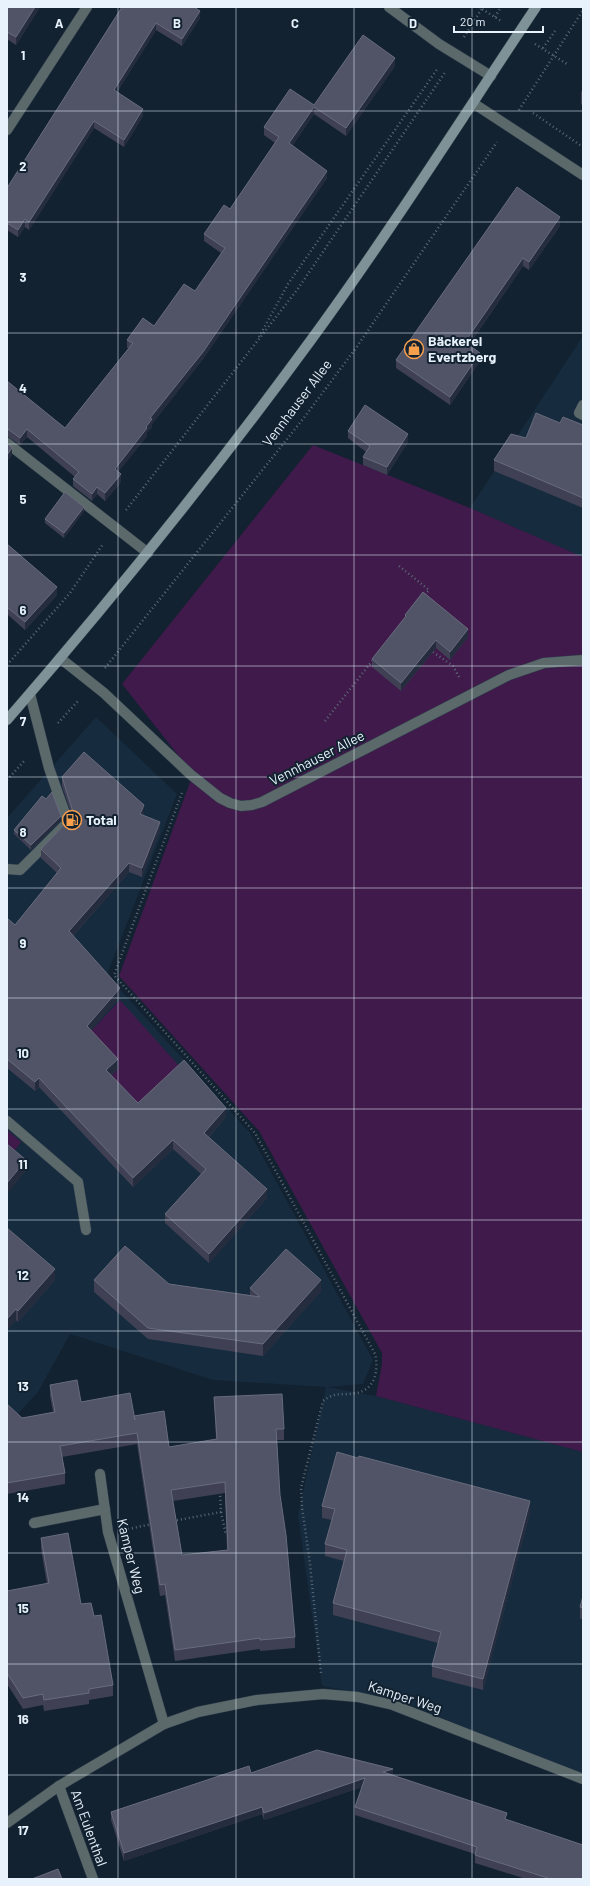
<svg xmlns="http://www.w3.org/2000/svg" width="590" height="1886" font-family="Barlow,sans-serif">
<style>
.built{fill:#162b3e}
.green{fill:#3f1a4b}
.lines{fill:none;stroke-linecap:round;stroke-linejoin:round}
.lane-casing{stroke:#303f4d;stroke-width:11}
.street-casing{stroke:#303f4d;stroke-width:11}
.secondary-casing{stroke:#303f4d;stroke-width:11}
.path{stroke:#5c6a77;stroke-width:2.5;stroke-dasharray:1 3;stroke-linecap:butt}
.lane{stroke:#5c696b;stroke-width:10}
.street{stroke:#5c696b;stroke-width:10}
.secondary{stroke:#7e9297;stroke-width:10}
.wall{fill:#3f4054;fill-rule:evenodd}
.shaded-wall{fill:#252c3e}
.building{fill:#515366;stroke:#686c7d;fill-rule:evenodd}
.grid{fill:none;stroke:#e7f2fc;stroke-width:1;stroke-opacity:0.55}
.labels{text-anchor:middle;stroke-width:4;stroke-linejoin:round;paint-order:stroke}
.poi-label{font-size:14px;font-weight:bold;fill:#e7f2fc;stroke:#122230;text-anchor:start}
.street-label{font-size:14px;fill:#e7f2fc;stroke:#122230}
.grid-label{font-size:13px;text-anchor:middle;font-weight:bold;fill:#e7f2fc;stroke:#122230;stroke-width:4;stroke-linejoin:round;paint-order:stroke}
</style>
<rect width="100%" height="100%" fill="#122230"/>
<!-- built -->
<g class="built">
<path d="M 583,336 L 583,558 L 470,508 Z"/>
<path d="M 96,717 L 177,794 L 107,975 L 250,1133 L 373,1360 L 363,1384 L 328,1387 L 376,1396 L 583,1452 L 583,1776 L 398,1700 L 322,1686 L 298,1515 L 326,1387 L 213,1380 L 70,1334 L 38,1392 L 7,1426 L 7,818 Z"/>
</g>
<!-- green -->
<g class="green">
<path d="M 313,445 L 470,508 L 583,557 L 583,1452 L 376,1396 L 382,1364 L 382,1353 L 259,1131 L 119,976 L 193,774 L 122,684 Z"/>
<path d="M 120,1000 L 181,1068 L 138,1109 L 108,1079 L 119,1068 L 102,1051 L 59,1065 Z"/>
<path d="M 7,1130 L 21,1142 L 12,1154 L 7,1150 Z"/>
</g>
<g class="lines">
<!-- lane casing -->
<g class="lane-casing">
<g id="lane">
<path d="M 473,103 L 583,175"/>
<path d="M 583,405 L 579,413 L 583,415"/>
<path d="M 7,443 L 148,553"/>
<path d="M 60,658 L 104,693 L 190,774 L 220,798 L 230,803 L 241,806 L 252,805 L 262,802 L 509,675 L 544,663 L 583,660"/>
<path d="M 7,869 L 20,870 L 68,822 L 49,768 L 30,694"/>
</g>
</g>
<!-- street casing -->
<g class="street-casing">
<g id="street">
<path d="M 389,7 L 439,44 L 491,76"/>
<path d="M 7,130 L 87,7"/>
<path d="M 7,1121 L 78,1182 L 86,1230"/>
<path d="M 100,1474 L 108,1532 L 164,1724"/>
<path d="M 34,1523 L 105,1509"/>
<path d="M 59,1786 L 93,1879"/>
<path d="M 7,1823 L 59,1786 L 164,1724 L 198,1712 L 257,1700 L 323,1694 L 358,1697 L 393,1705 L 583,1779"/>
</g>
</g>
<!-- secondary casing -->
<g class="secondary-casing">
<path id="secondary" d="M 7,720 C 113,598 215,471 311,340 C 390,232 462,118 536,7"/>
</g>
<!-- path -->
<g class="path">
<path d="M 479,7 L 501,21"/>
<path d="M 495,17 L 501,7"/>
<path d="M 464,37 L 483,7"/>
<path d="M 535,44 L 567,64"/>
<path d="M 543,48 L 555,31"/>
<path d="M 519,110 L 583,10"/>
<path d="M 533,113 L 583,147"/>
<path d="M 259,337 L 288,284 L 438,68"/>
<path d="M 126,510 L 297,290 L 446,71"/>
<path d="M 399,566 L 429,590 L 424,596"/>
<path d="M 433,652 L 453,666 L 459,677"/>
<path d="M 7,665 L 70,593 L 103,544"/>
<path d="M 105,668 L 303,419 L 356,348 L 497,142"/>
<path d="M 325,721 L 373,660"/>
<path d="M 58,723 L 79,700"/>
<path d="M 7,780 L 25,760"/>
<path d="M 182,793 L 114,975 L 255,1133 L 375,1354 C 379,1370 375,1390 356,1393 C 341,1396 336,1391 323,1401 L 301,1488 L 302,1507 L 310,1564 L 321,1673"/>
<path d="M 221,1512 L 226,1535"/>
<path d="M 173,1521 L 221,1512 L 220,1492"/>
<path d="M 128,1529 L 152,1524"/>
</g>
<!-- lane -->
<use href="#lane" class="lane"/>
<!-- street -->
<use href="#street" class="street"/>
<!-- secondary -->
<use href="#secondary" class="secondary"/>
</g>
<!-- wall -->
<g class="wall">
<path d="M 7,7 L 40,7 L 16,45 L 7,39 Z"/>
<path d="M 122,7 L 200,18 L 182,46 L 156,30 L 117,92 L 143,116 L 124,147 L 94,128 L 29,230 L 25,227 L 18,237 L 7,230 L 7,188 Z"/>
<path d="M 395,66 L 346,136 L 314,114 L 292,146 L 327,178 L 203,359 L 152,424 L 152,427 L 147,432 L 147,436 L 118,472 L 121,482 L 105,501 L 97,494 L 92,501 L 73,486 L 73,479 L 75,477 L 27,437 L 20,445 L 8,437 L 7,437 L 7,381 L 65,428 L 129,348 L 127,348 L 127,340 L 154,326 L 195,291 L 221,253 L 204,241 L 204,234 L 230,209 L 275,143 L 264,135 L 264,127 L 314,105 Z"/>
<path d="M 583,89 L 583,106 L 581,104 L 581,92 Z"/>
<path d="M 560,226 L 529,270 L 523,266 L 469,345 L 480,361 L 450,405 L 396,368 L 396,360 Z"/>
<path d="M 560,423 L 583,425 L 583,508 L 494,471 L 494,460 L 526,438 Z"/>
<path d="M 348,431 L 408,442 L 387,475 L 363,465 L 363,457 L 366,452 L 348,438 Z"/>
<path d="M 84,511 L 64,538 L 45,523 L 45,519 Z"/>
<path d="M 7,544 L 57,595 L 25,630 L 7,614 Z"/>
<path d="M 405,615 L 468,637 L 450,660 L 436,648 L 401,691 L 372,667 L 372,659 L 405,618 Z"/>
<path d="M 62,777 L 144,814 L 143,816 L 160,831 L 142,877 L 129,872 L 73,936 L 120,997 L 91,1030 L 118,1068 L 111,1075 L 138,1103 L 226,1117 L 209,1137 L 267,1198 L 209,1263 L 165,1223 L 165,1214 L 201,1174 L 173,1149 L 133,1187 L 39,1087 L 35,1091 L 7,1068 L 7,918 L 15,925 L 57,873 L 41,858 L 41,849 L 72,817 L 62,786 Z"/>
<path d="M 61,820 L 31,850 L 14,834 L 14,830 Z"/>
<path d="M 7,1228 L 55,1280 L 18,1322 L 16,1320 L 7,1330 Z"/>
<path d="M 94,1280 L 169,1284 L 250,1295 L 250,1288 L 321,1291 L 263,1356 L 148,1339 L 94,1292 Z"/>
<path d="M 50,1385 L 81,1402 L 134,1416 L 169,1447 L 216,1439 L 214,1397 L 284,1429 L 284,1440 L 277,1440 L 280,1495 L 295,1637 L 295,1648 L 260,1651 L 260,1649 L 175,1661 L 165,1595 L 160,1596 L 137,1444 L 62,1457 L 65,1473 L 65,1484 L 7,1494 L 7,1404 L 22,1418 L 53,1412 L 50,1396 ZM 225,1493 L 227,1550 L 182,1555 L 173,1501 Z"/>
<path d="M 322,1506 L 530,1513 L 483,1690 L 432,1677 L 432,1666 L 438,1643 L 333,1615 L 333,1603 L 344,1561 L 325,1556 L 325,1544 L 332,1520 L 322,1518 Z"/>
<path d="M 41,1538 L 81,1604 L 94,1616 L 113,1685 L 113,1696 L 89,1700 L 89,1704 L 44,1711 L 43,1705 L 23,1709 L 7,1684 L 7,1591 L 47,1584 L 41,1549 Z"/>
<path d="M 583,1596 L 583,1619 L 580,1619 L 580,1607 Z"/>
<path d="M 251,1773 L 393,1775 L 507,1820 L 583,1879 L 526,1879 L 475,1863 L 475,1854 L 355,1815 L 355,1807 L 362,1787 L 264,1820 L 262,1814 L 124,1861 L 111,1820 L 111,1812 Z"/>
</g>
<!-- shaded-wall -->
<g class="shaded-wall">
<path d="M 35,7 L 40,7 L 16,45 L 16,37 Z"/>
<path d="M 200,11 L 200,18 L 182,46 L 182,39 Z"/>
<path d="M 156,23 L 156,30 L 114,97 L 114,90 Z"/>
<path d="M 395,58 L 395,66 L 346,136 L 346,128 Z"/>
<path d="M 314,107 L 314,114 L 289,151 L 289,143 Z"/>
<path d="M 143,109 L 143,116 L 124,147 L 124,140 Z"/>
<path d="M 94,121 L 94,128 L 29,230 L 29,222 Z"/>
<path d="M 327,171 L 327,178 L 203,359 L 152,424 L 152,427 L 147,432 L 147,436 L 115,476 L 115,469 L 146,427 L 150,418 Z"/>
<path d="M 560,217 L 560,226 L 529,270 L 529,262 Z"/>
<path d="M 25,219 L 25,227 L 18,237 L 18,230 Z"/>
<path d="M 523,258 L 523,266 L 465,350 L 465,342 Z"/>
<path d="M 480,353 L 480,361 L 450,405 L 450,397 Z"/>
<path d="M 8,429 L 8,437 L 7,437 L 7,430 Z"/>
<path d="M 27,429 L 27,437 L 20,445 L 20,438 Z"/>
<path d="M 408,434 L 408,442 L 387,475 L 387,467 Z"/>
<path d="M 12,448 L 12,455 L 7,462 L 7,455 Z"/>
<path d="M 121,474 L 121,482 L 105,501 L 105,493 Z"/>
<path d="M 97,487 L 97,494 L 92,501 L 92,494 Z"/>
<path d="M 84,507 L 84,511 L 64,538 L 64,533 Z"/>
<path d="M 57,587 L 57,595 L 25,630 L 25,622 Z"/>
<path d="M 468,629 L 468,637 L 450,660 L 450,652 Z"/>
<path d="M 436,640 L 436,648 L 401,691 L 401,683 Z"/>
<path d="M 144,805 L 144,814 L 140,823 L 140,814 Z"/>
<path d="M 61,816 L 61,820 L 31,850 L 31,845 Z"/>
<path d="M 160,822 L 160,831 L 142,877 L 142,868 Z"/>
<path d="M 129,863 L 129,872 L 69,940 L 69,931 Z"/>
<path d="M 120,988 L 120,997 L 87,1035 L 87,1026 Z"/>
<path d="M 118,1059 L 118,1068 L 106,1079 L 106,1070 Z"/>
<path d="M 39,1078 L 39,1087 L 35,1091 L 35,1082 Z"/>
<path d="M 226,1108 L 226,1117 L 204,1142 L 204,1133 Z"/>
<path d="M 173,1140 L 173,1149 L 133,1187 L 133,1178 Z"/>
<path d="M 26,1160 L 26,1171 L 7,1194 L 7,1183 Z"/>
<path d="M 267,1189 L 267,1198 L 209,1263 L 209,1254 Z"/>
<path d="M 55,1269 L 55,1280 L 18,1322 L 18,1311 Z"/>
<path d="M 321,1280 L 321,1291 L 263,1356 L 263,1344 Z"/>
<path d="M 16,1309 L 16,1320 L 7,1330 L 7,1319 Z"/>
<path d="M 530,1501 L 530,1513 L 483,1690 L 483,1679 Z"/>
<path d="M 393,1769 L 393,1777 L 383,1772 Z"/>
<path d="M 365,1778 L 365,1786 L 264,1820 L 264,1813 Z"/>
<path d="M 262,1807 L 262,1814 L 124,1861 L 124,1853 Z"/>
</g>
<!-- building -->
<g class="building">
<path d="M 7,7 L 35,7 L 16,37 L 7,32 Z"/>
<path d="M 122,7 L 194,7 L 200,11 L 182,39 L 156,23 L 114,90 L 143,109 L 124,140 L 94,121 L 29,222 L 25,219 L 18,230 L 7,223 L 7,188 Z"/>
<path d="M 363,35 L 395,58 L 346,128 L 314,107 L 289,143 L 327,171 L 203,352 L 150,418 L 152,419 L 146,427 L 147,428 L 115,469 L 121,474 L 105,493 L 97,487 L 92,494 L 73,479 L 79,472 L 27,429 L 20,438 L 8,429 L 7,430 L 7,414 L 8,414 L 7,413 L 7,381 L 65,428 L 133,343 L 127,340 L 143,318 L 154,326 L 184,284 L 195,291 L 225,248 L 204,234 L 224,205 L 230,209 L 279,137 L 264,127 L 290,89 L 314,105 Z"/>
<path d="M 517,187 L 560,217 L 529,262 L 523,258 L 465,342 L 480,353 L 450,397 L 396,360 Z"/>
<path d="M 365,405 L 408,434 L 387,467 L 363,457 L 370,446 L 348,431 Z"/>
<path d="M 536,413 L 560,423 L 563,417 L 583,425 L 583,498 L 494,460 L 511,434 L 526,438 Z"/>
<path d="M 7,443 L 12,448 L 7,455 Z"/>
<path d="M 65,492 L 84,507 L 64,533 L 45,519 Z"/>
<path d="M 7,544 L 57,587 L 25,622 L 7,607 Z"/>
<path d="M 423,592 L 468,629 L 450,652 L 436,640 L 401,683 L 372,659 L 406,616 L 405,615 Z"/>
<path d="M 84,752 L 144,805 L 140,814 L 160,822 L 142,868 L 129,863 L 69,931 L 120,988 L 87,1026 L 118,1059 L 106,1070 L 138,1103 L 184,1060 L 226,1108 L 204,1133 L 267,1189 L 209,1254 L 165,1214 L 206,1169 L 173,1140 L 133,1178 L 39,1078 L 35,1082 L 7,1059 L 7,918 L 15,925 L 61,868 L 41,849 L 74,815 L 62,777 Z"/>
<path d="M 52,792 L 61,816 L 31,845 L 14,830 L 42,796 L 46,799 Z"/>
<path d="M 7,1144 L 26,1160 L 7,1183 Z"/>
<path d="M 7,1228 L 55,1269 L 18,1311 L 16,1309 L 7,1319 Z"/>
<path d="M 125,1246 L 169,1284 L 260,1297 L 250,1288 L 286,1249 L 321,1280 L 263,1344 L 148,1328 L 94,1280 Z"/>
<path d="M 77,1380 L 81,1402 L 130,1393 L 135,1420 L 134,1416 L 164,1411 L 169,1447 L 217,1439 L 214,1397 L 282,1394 L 284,1429 L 276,1429 L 280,1495 L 286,1535 L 295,1637 L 260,1640 L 260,1638 L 175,1650 L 165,1584 L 160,1585 L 137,1433 L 60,1446 L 65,1473 L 7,1483 L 7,1404 L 22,1418 L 55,1412 L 50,1385 ZM 225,1482 L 228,1550 L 182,1555 L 171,1490 Z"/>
<path d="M 337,1452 L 358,1458 L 359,1456 L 530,1501 L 483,1679 L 432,1666 L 441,1632 L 333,1603 L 347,1550 L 325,1544 L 335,1509 L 322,1506 Z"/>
<path d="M 68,1533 L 81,1604 L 91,1603 L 94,1616 L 101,1615 L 113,1685 L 89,1689 L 89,1693 L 44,1700 L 43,1694 L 23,1698 L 7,1673 L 7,1591 L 49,1583 L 41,1538 Z"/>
<path d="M 583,1596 L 583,1608 L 580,1607 Z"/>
<path d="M 317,1750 L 393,1769 L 383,1772 L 507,1813 L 505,1819 L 583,1845 L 583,1879 L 551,1879 L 475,1855 L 477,1847 L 355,1807 L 365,1778 L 264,1813 L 262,1807 L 124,1853 L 111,1812 L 249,1766 L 251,1773 Z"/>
<path d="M 58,1869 L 62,1879 L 32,1879 Z"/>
</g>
<!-- grid -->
<path class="grid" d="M 118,7 L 118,1879M 236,7 L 236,1879M 354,7 L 354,1879M 472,7 L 472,1879M 7,111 L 583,111M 7,222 L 583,222M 7,333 L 583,333M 7,444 L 583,444M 7,555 L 583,555M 7,666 L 583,666M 7,777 L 583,777M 7,888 L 583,888M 7,998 L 583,998M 7,1109 L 583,1109M 7,1220 L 583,1220M 7,1331 L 583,1331M 7,1442 L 583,1442M 7,1553 L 583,1553M 7,1664 L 583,1664M 7,1775 L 583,1775"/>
<!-- icons -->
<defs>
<g id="shop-ring" transform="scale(1)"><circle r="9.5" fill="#122230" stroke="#f9a04d" stroke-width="1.5"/><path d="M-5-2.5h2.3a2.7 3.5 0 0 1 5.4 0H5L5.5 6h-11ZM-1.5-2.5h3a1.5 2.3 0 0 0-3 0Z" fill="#f9a04d"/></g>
<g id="fuel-ring" transform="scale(1)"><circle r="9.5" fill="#122230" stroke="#f9a04d" stroke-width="1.5"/><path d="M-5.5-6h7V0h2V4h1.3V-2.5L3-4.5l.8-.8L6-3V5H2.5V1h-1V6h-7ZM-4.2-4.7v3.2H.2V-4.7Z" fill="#f9a04d"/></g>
</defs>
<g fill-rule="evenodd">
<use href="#shop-ring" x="414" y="349"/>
<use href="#fuel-ring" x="72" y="820"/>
</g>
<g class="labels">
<!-- poi labels -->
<g class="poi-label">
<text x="428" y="346">Bäckerei<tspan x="428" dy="16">Evertzberg</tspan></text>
<text x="86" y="825">Total</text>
</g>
<!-- street labels -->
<g class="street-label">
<text transform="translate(297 403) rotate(-53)" y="5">Vennhauser Allee</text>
<text transform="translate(317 758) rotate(-27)" y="5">Vennhauser Allee</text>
<text transform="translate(131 1556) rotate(76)" y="5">Kamper Weg</text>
<text transform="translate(405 1697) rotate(18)" y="5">Kamper Weg</text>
<text transform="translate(89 1828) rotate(70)" y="5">Am Eulenthal</text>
</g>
</g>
<g class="grid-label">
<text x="59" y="28">A</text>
<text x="177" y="28">B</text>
<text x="295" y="28">C</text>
<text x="413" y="28">D</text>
<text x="23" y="60">1</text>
<text x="23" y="171">2</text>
<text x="23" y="282">3</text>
<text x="23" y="393">4</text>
<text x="23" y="504">5</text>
<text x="23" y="615">6</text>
<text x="23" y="726">7</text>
<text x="23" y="837">8</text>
<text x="23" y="948">9</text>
<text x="23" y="1058">10</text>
<text x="23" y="1169">11</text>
<text x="23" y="1280">12</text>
<text x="23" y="1391">13</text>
<text x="23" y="1502">14</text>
<text x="23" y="1613">15</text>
<text x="23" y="1724">16</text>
<text x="23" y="1835">17</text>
</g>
<!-- border -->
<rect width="590" height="1886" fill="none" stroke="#e7f2fc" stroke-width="16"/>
<!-- scale -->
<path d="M454 26v6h89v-6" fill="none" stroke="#e7f2fc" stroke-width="2"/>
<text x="460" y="26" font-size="12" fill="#e7f2fc" stroke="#122230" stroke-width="3" paint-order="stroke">20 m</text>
</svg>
